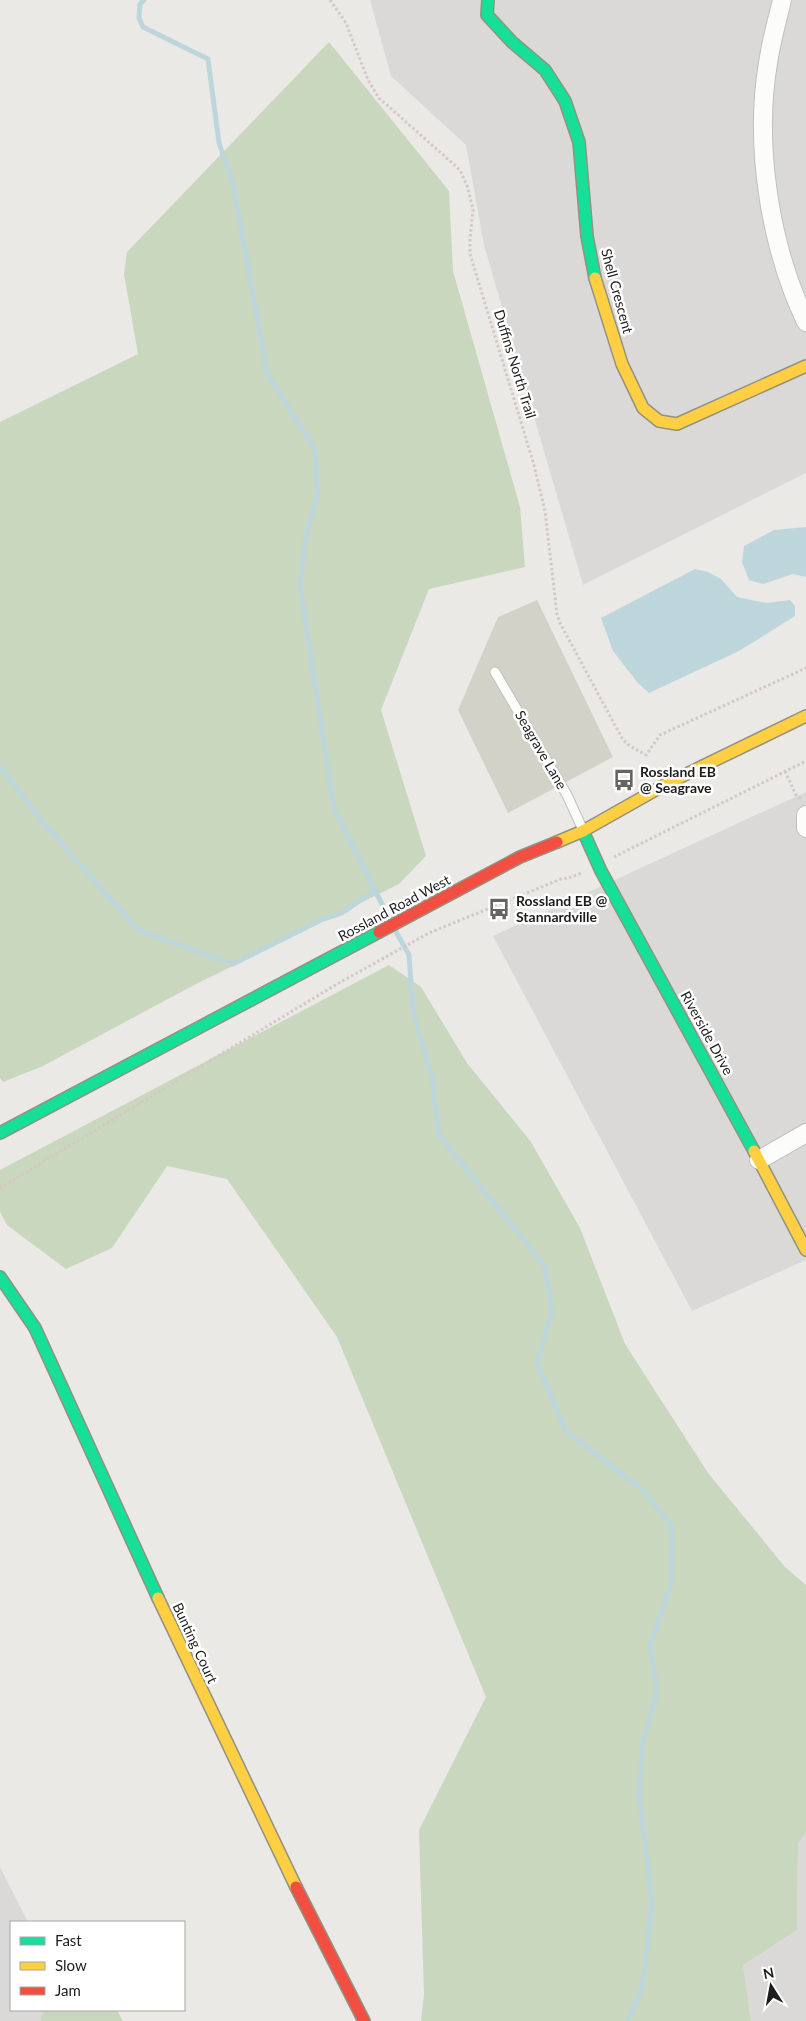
<svg xmlns="http://www.w3.org/2000/svg" width="806" height="2021" font-family="Lato,sans-serif">
<style>
.residential{fill:#dad9d7}
.construction{fill:#d3d2c8}
.forest{fill:#c8d7bd}
.water{fill:#bcd6db}
.lines{fill:none;stroke-linecap:round;stroke-linejoin:round}
.stream{stroke:#bcd6db;stroke-width:5}
.lane-casing{stroke:#c1c0be;stroke-width:11}
.street-casing{stroke:#c1c0be;stroke-width:20}
.fast-casing{stroke:#929280;stroke-width:14}
.slow-casing{stroke:#929280;stroke-width:14}
.jam-casing{stroke:#929280;stroke-width:14}
.path{stroke:#d4c8c6;stroke-width:3;stroke-dasharray:2.5 2.5;stroke-linecap:butt}
.lane{stroke:#fcfcfb;stroke-width:9}
.street{stroke:#fcfcfb;stroke-width:18}
.fast{stroke:#16e098;stroke-width:11}
.slow{stroke:#ffcf43;stroke-width:11}
.jam{stroke:#f24e42;stroke-width:11}
.labels{text-anchor:middle;stroke-width:5;stroke-linejoin:round;paint-order:stroke}
.street-label{font-size:14px;fill:#1d1d1d;stroke:#fff}
.poi-label{font-size:14px;font-weight:bold;fill:#1d1d1d;stroke:#fff;text-anchor:start}
</style>
<rect width="100%" height="100%" fill="#ebe9e6"/>
<!-- residential -->
<g class="residential">
<path d="M 370,0 L 806,0 L 806,473 L 583,585 L 484,245 L 466,145 L 391,76 Z"/>
<path d="M 806,792 L 806,1260 L 692,1311 L 493,936 Z"/>
<path d="M 806,1833 L 806,2021 L 751,2021 L 743,1965 L 797,1930 L 798,1843 Z"/>
<path d="M 0,1867 L 28,1922 L 11,1922 L 11,2010 L 44,2010 L 40,2021 L 0,2021 Z"/>
</g>
<!-- construction -->
<path class="construction" d="M 537,600 L 613,757 L 508,813 L 458,710 L 498,617 Z"/>
<!-- forest -->
<g class="forest">
<path d="M 329,42 L 449,191 L 453,271 L 520,507 L 525,567 L 429,589 L 381,710 L 426,856 L 399,884 L 194,985 L 43,1066 L 3,1082 L 0,1078 L 0,422 L 138,354 L 124,274 L 127,252 Z"/>
<path d="M 389,965 L 421,987 L 467,1063 L 531,1142 L 580,1228 L 625,1344 L 708,1473 L 785,1567 L 806,1585 L 806,1833 L 798,1843 L 797,1930 L 743,1965 L 751,2021 L 421,2021 L 424,1994 L 419,1830 L 486,1697 L 337,1337 L 227,1179 L 167,1166 L 112,1248 L 66,1269 L 7,1225 L 0,1212 L 0,1170 Z"/>
<path d="M 44,2010 L 117,2010 L 123,2021 L 40,2021 Z"/>
</g>
<!-- water -->
<g class="water">
<path d="M 806,527 L 806,577 L 793,574 L 763,584 L 749,580 L 742,562 L 744,546 L 774,530 Z"/>
<path d="M 695,569 L 708,572 L 721,579 L 737,597 L 767,603 L 790,600 L 795,606 L 795,616 L 739,651 L 649,693 L 637,682 L 613,651 L 601,618 Z"/>
</g>
<g class="lines">
<!-- stream -->
<g class="stream">
<path d="M 144,0 L 140,4 L 139,18 L 143,27 L 208,59 L 219,143 L 233,184 L 267,373 L 315,450 L 317,495 L 305,541 L 300,586 L 334,809 L 390,920"/>
<path d="M 0,767 L 47,827 L 138,930 L 233,964 L 321,920 L 342,913 L 374,891"/>
<path d="M 395,930 L 409,955 L 413,1012 L 432,1077 L 439,1135 L 545,1266 L 552,1312 L 537,1363 L 566,1431 L 643,1490 L 672,1527 L 671,1584 L 650,1645 L 657,1692 L 643,1741 L 639,1793 L 652,1905 L 642,1988 L 628,2021"/>
</g>
<!-- lane casing -->
<g class="lane-casing">
<path id="lane" d="M 495,672 L 567,795 L 583,830"/>
</g>
<!-- street casing -->
<g class="street-casing">
<g id="street">
<path d="M 782,0 C 777,21 771,42 768,63 C 754,146 770,246 806,322"/>
<path d="M 806,815 L 806,828"/>
<path d="M 759,1160 L 806,1133"/>
</g>
</g>
<!-- fast casing -->
<g class="fast-casing">
<g id="fast">
<path d="M 488,0 L 487,15 L 512,42 L 545,70 L 565,101 L 579,142 L 587,236 L 595,278"/>
<path d="M 583,831 L 601,871 L 754,1151"/>
<path d="M 0,1133 L 379,932"/>
<path d="M 0,1277 L 35,1328 L 158,1598"/>
</g>
</g>
<!-- slow casing -->
<g class="slow-casing">
<g id="slow">
<path d="M 595,278 L 622,364 L 643,408 L 659,421 L 677,424 L 806,366"/>
<path d="M 557,842 L 583,831 L 668,783 L 806,716"/>
<path d="M 754,1151 L 806,1250"/>
<path d="M 158,1598 L 296,1887"/>
</g>
</g>
<!-- jam casing -->
<g class="jam-casing">
<g id="jam">
<path d="M 379,932 L 520,857 L 557,842"/>
<path d="M 296,1887 L 364,2021"/>
</g>
</g>
<!-- path -->
<g class="path">
<path d="M 330,0 L 346,23 L 368,80 L 379,98 L 460,170 L 468,188 L 473,210 L 470,239 L 470,254 L 534,465 L 545,511 L 557,614 L 560,623 L 623,740 L 630,746 L 646,755 L 660,735 L 806,668"/>
<path d="M 785,771 L 796,795 L 803,800"/>
<path d="M 614,857 L 806,761"/>
<path d="M 0,1188 L 337,984 L 429,933 L 561,879 L 569,878 L 582,873"/>
</g>
<!-- lane -->
<use href="#lane" class="lane"/>
<!-- street -->
<use href="#street" class="street"/>
<!-- fast -->
<use href="#fast" class="fast"/>
<!-- slow -->
<use href="#slow" class="slow"/>
<!-- jam -->
<use href="#jam" class="jam"/>
</g>
<!-- icons -->
<defs>
<g id="bus-bare" transform="scale(1.725)"><path d="M-5-6H5V4H4V6H2V4H-2V6H-4V4H-5ZM-3.5-4V0h7V-4ZM-3.5 1.2v1.5H-2V1.2ZM2 1.2v1.5H3.5V1.2Z" fill="#656463" stroke="#fff" stroke-width="2.5" paint-order="stroke"/></g>
</defs>
<g fill-rule="evenodd">
<use href="#bus-bare" x="624" y="780"/>
<use href="#bus-bare" x="499" y="909"/>
</g>
<g class="labels">
<!-- street labels -->
<g class="street-label">
<text transform="translate(617 291) rotate(75)" y="5">Shell Crescent</text>
<text transform="translate(515 364) rotate(73)" y="5">Duffins North Trail</text>
<text transform="translate(541 750) rotate(60)" y="5">Seagrave Lane</text>
<text transform="translate(394 908) rotate(-28)" y="5">Rossland Road West</text>
<text transform="translate(707 1033) rotate(61)" y="5">Riverside Drive</text>
<text transform="translate(195 1643) rotate(65)" y="5">Bunting Court</text>
</g>
<!-- poi labels -->
<g class="poi-label">
<text x="640" y="777">Rossland EB<tspan x="640" dy="16">@ Seagrave</tspan></text>
<text x="516" y="906">Rossland EB @<tspan x="516" dy="16">Stannardville</tspan></text>
</g>
</g>
<!-- legend -->
<rect x="10" y="1921" width="175" height="90" fill="#ffffff" stroke="#a5a5a5"/>
<rect x="20" y="1937" width="25" height="8" fill="#16e098" stroke="#a5a5a5"/>
<text x="55" y="1946" font-size="15" fill="#1d1d1d">Fast</text>
<rect x="20" y="1962" width="25" height="8" fill="#ffcf43" stroke="#a5a5a5"/>
<text x="55" y="1971" font-size="15" fill="#1d1d1d">Slow</text>
<rect x="20" y="1987" width="25" height="8" fill="#f24e42" stroke="#a5a5a5"/>
<text x="55" y="1996" font-size="15" fill="#1d1d1d">Jam</text>
<!-- north arrow -->
<g transform="translate(771 1986) rotate(349)" stroke="#ffffff" stroke-width="4" paint-order="stroke">
<path d="M0-4L9 19L0 12L-9 19Z" fill="#1d1d1d"/>
<text y="-8" font-size="14" font-weight="bold" text-anchor="middle" fill="#1d1d1d">N</text>
</g>
</svg>
